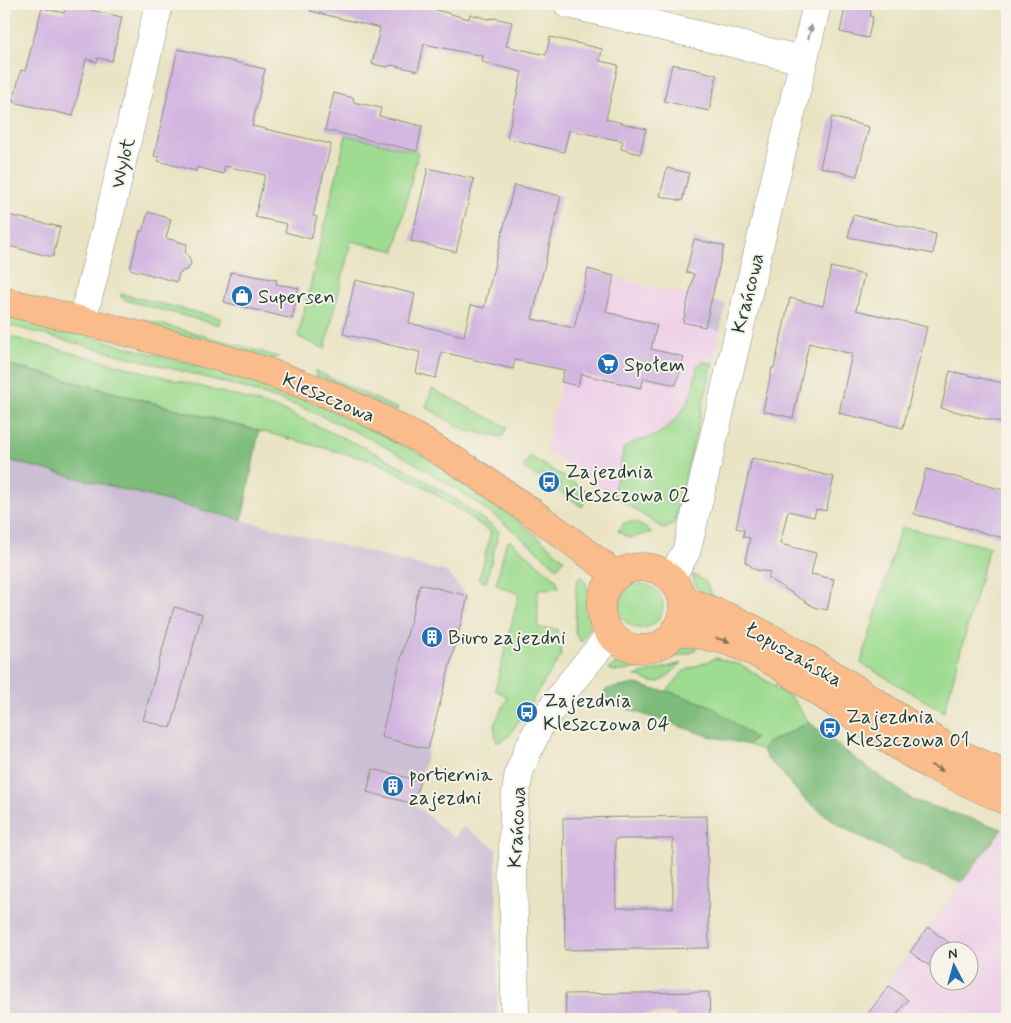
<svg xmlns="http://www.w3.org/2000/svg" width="1011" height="1023" font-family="Mynerve,sans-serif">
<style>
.built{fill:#eed0e8;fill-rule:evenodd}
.industrial{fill:#ccbed4}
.green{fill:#9edc91;stroke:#5e8c62}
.forest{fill:#7ebc7b;stroke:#4e7c58}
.building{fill:#d2b6e0;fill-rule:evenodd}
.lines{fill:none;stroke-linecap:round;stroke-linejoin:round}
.minor-casing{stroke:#84907c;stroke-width:29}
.major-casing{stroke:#84907c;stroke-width:29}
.minor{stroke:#fff;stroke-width:28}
.major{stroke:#f9bc8a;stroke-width:28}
.oneway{fill:#8f9e9a}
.oneway2{fill:#81765b}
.labels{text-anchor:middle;stroke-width:4;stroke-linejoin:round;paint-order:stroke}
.street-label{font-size:20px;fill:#1f3d34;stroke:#f7f3e8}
.poi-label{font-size:20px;fill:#1f3d34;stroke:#f7f3e8;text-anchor:start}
</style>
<rect width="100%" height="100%" fill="#f7f3e8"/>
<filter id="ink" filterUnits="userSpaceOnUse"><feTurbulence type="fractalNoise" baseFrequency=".02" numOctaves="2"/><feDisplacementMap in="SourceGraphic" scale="10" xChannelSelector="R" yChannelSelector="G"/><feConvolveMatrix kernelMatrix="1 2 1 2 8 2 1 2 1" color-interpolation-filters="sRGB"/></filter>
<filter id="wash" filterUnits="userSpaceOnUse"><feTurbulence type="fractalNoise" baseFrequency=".0096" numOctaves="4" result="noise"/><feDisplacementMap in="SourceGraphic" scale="20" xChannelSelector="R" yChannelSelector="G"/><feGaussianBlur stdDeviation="1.12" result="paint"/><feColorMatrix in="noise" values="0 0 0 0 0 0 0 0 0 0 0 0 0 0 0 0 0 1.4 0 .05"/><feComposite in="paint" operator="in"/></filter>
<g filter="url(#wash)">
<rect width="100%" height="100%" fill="#e9e3c3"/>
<!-- built -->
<g class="built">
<path d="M 588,269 L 645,286 L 689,295 L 705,327 L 720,331 L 674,523 L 671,526 L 664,529 L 545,451 Z"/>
<path d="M 1002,829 L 1007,830 L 1007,1019 L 859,1019 ZM 938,950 L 968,950 L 968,980 L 938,980 Z"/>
</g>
<!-- industrial -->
<g class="industrial">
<path d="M 689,295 L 726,304 L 720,331 L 683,322 Z"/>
<path d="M 4,459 L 446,572 L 468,596 L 414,804 L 454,838 L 463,827 L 496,848 L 498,1019 L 4,1019 Z"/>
</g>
<!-- green -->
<g class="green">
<path d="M 346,135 L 418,152 L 395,251 L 351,241 L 325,349 L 298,337 Z"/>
<path d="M 121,294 L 220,318 L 219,325 L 128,301 L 122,298 L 121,296 Z"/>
<path d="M 4,314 L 203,367 L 267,385 L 356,420 L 427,458 L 484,496 L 537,536 L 564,559 L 558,567 L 556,567 C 534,548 512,529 489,512 C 431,469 366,434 300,407 C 255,390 208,378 162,366 C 109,352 56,338 4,324 Z"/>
<path d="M 141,319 L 231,343 L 278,357 L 273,360 L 140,324 Z"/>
<path d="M 4,335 L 244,398 L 287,412 L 374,452 L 406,469 L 458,501 L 499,531 L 486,582 L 479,580 L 491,532 L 428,489 L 377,462 L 4,363 Z"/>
<path d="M 702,362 L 713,363 L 674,523 L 671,526 L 664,529 L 613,495 L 624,448 C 633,440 646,440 656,435 C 670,428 686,409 691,394 C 694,385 695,376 697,367 L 699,364 Z"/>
<path d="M 315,371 L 398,409 L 394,411 L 316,376 Z"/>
<path d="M 432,389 L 507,427 L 502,437 L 464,430 L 426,407 Z"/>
<path d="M 530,456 L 590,493 L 582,507 L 558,490 L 561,485 L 542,473 L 538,478 L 523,467 Z"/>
<path d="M 630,522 L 635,522 L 652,532 L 630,538 L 618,531 L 624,523 Z"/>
<path d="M 901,527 L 989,547 L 944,712 L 861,663 Z"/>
<path d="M 508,541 L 511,541 L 556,579 L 559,588 L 538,589 L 538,628 L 557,629 L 561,656 L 508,737 L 497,743 L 494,725 L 508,697 L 495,690 L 519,594 L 496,585 L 506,543 Z"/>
<path d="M 692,574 L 706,582 L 714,600 C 699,593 696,590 692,574 Z"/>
<path d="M 581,576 C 595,593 594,625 581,642 L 577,637 L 575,633 L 576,585 L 578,579 Z"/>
<circle cx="641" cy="606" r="22"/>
<path d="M 684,645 L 698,645 L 697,648 L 693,652 L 625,671 L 614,671 L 609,669 C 624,655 637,661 654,656 C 665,653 674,647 684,645 Z"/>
<path d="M 716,658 L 741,665 L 750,670 L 792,698 L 809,722 L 766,744 L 763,750 L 748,745 L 755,739 L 711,706 L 667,691 L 684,671 Z"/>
<path d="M 682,663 C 673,670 664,685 651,682 C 646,680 641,677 635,676 Z"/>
</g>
<!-- forest -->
<g class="forest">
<path d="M 4,364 L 259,431 L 242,520 L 4,459 Z"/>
<path d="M 636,684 L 655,690 L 667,691 L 711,706 L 755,738 L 748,745 L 709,736 L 627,709 L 602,695 L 607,689 Z"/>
<path d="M 809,722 L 853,757 L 913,800 L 1002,829 L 961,883 L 912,863 L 840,826 L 803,798 L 782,773 L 767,759 L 763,750 L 766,744 Z"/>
</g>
<g id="blocks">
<!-- building -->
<g class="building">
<path d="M 66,4 L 80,4 L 91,7 L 90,10 L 122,17 L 112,61 L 98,58 L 97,62 L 86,59 L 73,116 L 13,102 L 21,70 L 25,71 L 42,8 L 64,13 Z"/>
<path d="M 310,4 L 417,4 L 433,8 L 433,9 L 469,19 L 470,14 L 488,19 L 494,18 L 512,22 L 506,46 L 546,55 L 550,37 L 602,49 L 600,61 L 618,65 L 606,119 L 646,129 L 640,154 L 621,149 L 623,141 L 569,130 L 564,152 L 507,138 L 522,72 L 482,62 L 483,56 L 424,44 L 418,71 L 391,65 L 387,67 L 372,64 L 380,28 L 310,11 Z"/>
<path d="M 846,4 L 871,9 L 870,16 L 873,17 L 868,38 L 840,32 Z"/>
<path d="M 178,49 L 265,69 L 252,126 L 331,144 L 313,216 L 317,217 L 311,239 L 285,232 L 287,224 L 255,217 L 265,175 L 225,166 L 223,174 L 197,167 L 196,171 L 158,161 L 159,157 L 154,156 Z"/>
<path d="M 672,64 L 717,75 L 709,111 L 664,101 Z"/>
<path d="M 334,93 L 354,98 L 353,102 L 381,108 L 379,116 L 422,126 L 417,151 L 325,130 Z"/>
<path d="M 832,117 L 869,127 L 857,176 L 820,167 Z"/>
<path d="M 428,168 L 474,179 L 456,252 L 411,241 Z"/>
<path d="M 667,168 L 689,173 L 682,201 L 660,196 Z"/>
<path d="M 514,185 L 561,196 L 532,319 L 574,328 L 588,269 L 614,276 L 606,312 L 657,325 L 651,349 L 684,357 L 676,385 L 644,378 L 641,388 L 581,374 L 578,386 L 561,382 L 564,370 L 515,360 L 513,369 L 442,352 L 436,378 L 416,373 L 420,352 L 343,334 L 355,280 L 415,294 L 409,323 L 464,336 L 471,305 L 484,308 Z"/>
<path d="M 148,212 L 171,219 L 166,238 L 187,244 L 185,252 L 189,257 L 191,264 L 188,269 L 179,273 L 177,282 L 130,269 L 140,231 L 143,231 Z"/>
<path d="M 4,214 L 60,227 L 53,257 L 4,245 Z"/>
<path d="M 853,215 L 936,234 L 933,254 L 848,237 Z"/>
<path d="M 694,239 L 724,246 L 705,327 L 683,322 L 694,274 L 686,272 Z"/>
<path d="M 831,267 L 864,275 L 856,310 L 927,327 L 903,428 L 839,413 L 852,354 L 809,343 L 793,418 L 763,411 L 772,368 L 774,368 L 790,298 L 823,306 Z"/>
<path d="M 231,272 L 277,280 L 276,284 L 299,288 L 292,319 L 224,302 Z"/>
<path d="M 950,371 L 1007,384 L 1007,424 L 941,408 Z"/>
<path d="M 752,458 L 834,477 L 826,511 L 816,509 L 814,517 L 788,511 L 780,544 L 816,553 L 811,574 L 834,579 L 827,610 L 814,607 L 768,578 L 770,572 L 756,570 L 745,562 L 750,538 L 743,537 L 744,530 L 736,528 Z"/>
<path d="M 926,469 L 1007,491 L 1007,539 L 914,514 Z"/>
<path d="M 420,584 L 468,596 L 428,749 L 381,737 Z"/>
<path d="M 174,607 L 202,614 L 171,728 L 143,720 Z"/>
<path d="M 373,769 L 420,781 L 414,804 L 367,792 Z"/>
<path d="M 707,816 L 709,948 L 565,950 L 563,818 ZM 615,839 L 673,839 L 673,908 L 616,908 Z"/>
<path d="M 928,927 L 959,950 L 938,950 L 938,972 L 910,952 Z"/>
<path d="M 889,986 L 908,1000 L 893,1019 L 864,1019 Z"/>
<path d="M 709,992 L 710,1019 L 675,1019 L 675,1014 L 617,1015 L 617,1019 L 566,1019 L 565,994 Z"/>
</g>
</g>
</g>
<g filter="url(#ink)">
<use href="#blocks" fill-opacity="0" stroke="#84907c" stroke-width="1"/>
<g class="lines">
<!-- minor casing -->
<g class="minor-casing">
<g id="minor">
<path d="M 568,4 L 803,60"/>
<path d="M 82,321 L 110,213 L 159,4"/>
<path d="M 670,578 L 686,552 L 689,541 L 817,4"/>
<path d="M 515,1019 L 513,842 L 514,805 L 519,773 L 528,750 L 540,725 L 572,681 L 611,634"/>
</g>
</g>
<!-- major casing -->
<g class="major-casing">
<g id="major">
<path d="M 4,301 C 67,317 131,333 193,350 C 251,366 307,383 361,409 C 453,452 536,514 616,575"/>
<circle cx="642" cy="608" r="41"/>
<path d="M 682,599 C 703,607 725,615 745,625 C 783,643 819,666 854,688 C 904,720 951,756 1007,773"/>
<path d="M 675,631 L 692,633 L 725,640 L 748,649 L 777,664 L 900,747 L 928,764 L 998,797 L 1007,801"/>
</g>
</g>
<!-- minor -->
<use href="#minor" class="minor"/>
<!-- major -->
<use href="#major" class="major"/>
</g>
<!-- one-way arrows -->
<defs><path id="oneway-solid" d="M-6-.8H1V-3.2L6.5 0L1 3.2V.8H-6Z" transform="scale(1.25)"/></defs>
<use class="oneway" href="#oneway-solid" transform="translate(810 32) rotate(-76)"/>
<g class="oneway2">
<use href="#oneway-solid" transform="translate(723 640) rotate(16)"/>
<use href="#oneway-solid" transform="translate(937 768) rotate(26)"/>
</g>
</g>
<!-- icons -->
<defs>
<g id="shop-disc" transform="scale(1.125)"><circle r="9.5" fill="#1f6fb2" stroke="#f7f3e8"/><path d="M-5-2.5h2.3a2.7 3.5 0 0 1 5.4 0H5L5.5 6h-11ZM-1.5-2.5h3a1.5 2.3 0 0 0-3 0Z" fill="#fff"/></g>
<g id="supermarket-disc" transform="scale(1.125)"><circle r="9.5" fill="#1f6fb2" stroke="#f7f3e8"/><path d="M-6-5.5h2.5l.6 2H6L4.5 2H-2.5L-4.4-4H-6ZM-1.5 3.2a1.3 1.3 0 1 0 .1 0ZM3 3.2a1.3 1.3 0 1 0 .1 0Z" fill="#fff"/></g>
<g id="bus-disc" transform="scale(1.125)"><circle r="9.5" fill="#1f6fb2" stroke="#f7f3e8"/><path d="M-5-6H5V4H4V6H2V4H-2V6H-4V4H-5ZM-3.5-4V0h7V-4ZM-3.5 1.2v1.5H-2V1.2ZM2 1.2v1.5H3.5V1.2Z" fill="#fff"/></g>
<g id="building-disc" transform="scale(1.125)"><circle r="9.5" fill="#1f6fb2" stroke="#f7f3e8"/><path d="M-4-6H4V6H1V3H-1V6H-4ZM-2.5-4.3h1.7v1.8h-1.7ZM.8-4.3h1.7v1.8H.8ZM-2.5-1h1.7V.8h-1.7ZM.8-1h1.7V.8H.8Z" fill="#fff"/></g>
</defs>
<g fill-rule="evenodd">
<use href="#shop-disc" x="242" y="296"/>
<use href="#supermarket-disc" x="608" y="364"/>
<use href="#bus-disc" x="549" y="482"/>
<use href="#building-disc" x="432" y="637"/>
<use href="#bus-disc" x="527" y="712"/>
<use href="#bus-disc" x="830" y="728"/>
<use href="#building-disc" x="393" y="786"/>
</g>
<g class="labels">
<!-- street labels -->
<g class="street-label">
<text transform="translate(122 163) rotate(-77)" y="7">Wylot</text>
<text transform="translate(747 293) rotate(-76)" y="7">Krańcowa</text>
<text transform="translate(329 397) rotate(23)" y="7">Kleszczowa</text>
<text transform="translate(794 654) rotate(30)" y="7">Łopuszańska</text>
<text transform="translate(516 827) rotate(-87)" y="7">Krańcowa</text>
</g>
<!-- poi labels -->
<g class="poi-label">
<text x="258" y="303">Supersen</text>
<text x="624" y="371">Społem</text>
<text x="565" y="478">Zajezdnia<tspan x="565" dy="23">Kleszczowa 02</tspan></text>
<text x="448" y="644">Biuro zajezdni</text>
<text x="543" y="707">Zajezdnia<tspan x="543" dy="23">Kleszczowa 04</tspan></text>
<text x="846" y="723">Zajezdnia<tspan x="846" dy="23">Kleszczowa 01</tspan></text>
<text x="409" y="781">portiernia<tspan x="409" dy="23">zajezdni</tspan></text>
</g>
</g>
<!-- margin -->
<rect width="1011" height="1023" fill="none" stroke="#f7f3e8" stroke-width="20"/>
<!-- north arrow -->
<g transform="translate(954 966) rotate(354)"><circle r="24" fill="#f7f3e8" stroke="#a1aaa0"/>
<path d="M0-4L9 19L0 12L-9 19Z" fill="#1f6fb2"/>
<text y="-8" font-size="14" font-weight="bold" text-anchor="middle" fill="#1f3d34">N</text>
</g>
</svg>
